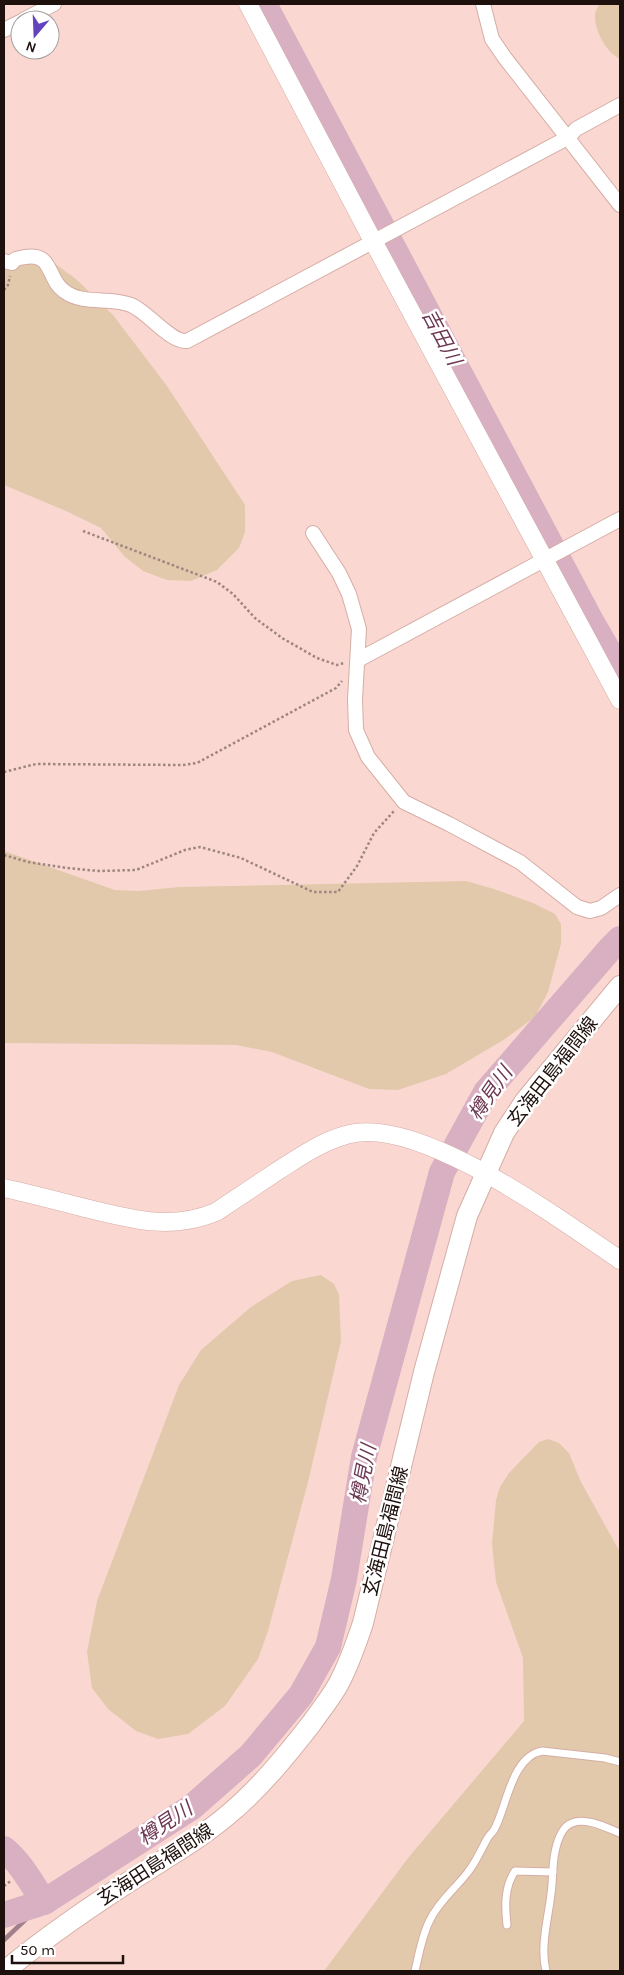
<svg xmlns="http://www.w3.org/2000/svg" width="624" height="1975" font-family="Karla,'Noto Sans JP',sans-serif">
<style>
.green{fill:#e2c9ac}
.lines{fill:none;stroke-linecap:round;stroke-linejoin:round}
.stream{stroke:#a1808c;stroke-width:4.5}
.river{stroke:#d9b0c2;stroke-width:26}
.service-casing{stroke:#d5ada5;stroke-width:9}
.minor-casing{stroke:#d5ada5;stroke-width:16}
.tertiary-casing{stroke:#d5ada5;stroke-width:19}
.secondary-casing{stroke:#d5ada5;stroke-width:22}
.path{stroke:#9e857f;stroke-width:2.5;stroke-dasharray:2.5 2.5;stroke-linecap:butt}
.service{stroke:#fff;stroke-width:7}
.minor{stroke:#fff;stroke-width:14}
.tertiary{stroke:#fff;stroke-width:18}
.secondary{stroke:#fff;stroke-width:20}
.labels{text-anchor:middle;stroke-width:5;stroke-linejoin:round;paint-order:stroke}
.street-label{font-size:19px;fill:#1e100d;stroke:#fff}
.water-label{font-size:20px;font-style:italic;fill:#6e3852;stroke:#fff}
</style>
<rect width="100%" height="100%" fill="#fad8d1"/>
<!-- green -->
<g class="green">
<path d="M 599,4 L 620,4 L 620,59 C 607,53 594,31 595,15 C 595,12 598,7 599,4 Z"/>
<path d="M 31,254 L 54,263 L 76,279 L 113,315 L 167,386 L 245,505 L 245,532 L 239,548 L 217,570 L 191,581 L 167,580 L 143,571 L 125,557 L 101,528 L 66,511 L 4,485 L 4,262 Z"/>
<path d="M 4,851 L 115,890 L 139,891 L 179,887 L 466,881 L 494,889 L 533,903 L 555,914 L 561,924 L 561,944 L 548,992 L 535,1017 L 505,1039 L 446,1074 L 398,1090 L 369,1089 L 272,1052 L 236,1045 L 4,1043 Z"/>
<path d="M 321,1275 L 334,1284 L 339,1295 L 341,1341 L 308,1482 L 268,1631 L 258,1659 L 225,1706 L 188,1734 L 158,1739 L 136,1731 L 108,1709 L 92,1688 L 87,1652 L 97,1601 L 179,1385 L 201,1350 L 251,1307 L 292,1281 Z"/>
<path d="M 548,1439 L 559,1443 L 569,1453 L 581,1482 L 620,1552 L 620,1971 L 324,1971 L 408,1858 L 524,1721 L 523,1658 L 496,1582 L 492,1544 L 496,1500 L 500,1487 L 509,1473 L 539,1442 Z"/>
</g>
<g class="lines">
<!-- stream -->
<path class="stream" d="M 4,1940 L 44,1902"/>
<!-- river -->
<g class="river">
<path d="M 264,4 L 591,621 L 620,671"/>
<path d="M 4,1849 C 21,1863 32,1884 44,1902"/>
<path d="M 4,1915 L 44,1902 L 192,1807 L 251,1755 L 301,1695 L 328,1647 L 344,1579 L 364,1457 L 442,1172 L 486,1092 L 610,949 L 620,939"/>
</g>
<!-- service casing -->
<g class="service-casing">
<g id="service">
<path d="M 507,1925 C 505,1907 504,1887 515,1871 L 553,1872"/>
<path d="M 415,1971 C 419,1954 422,1935 430,1920 C 439,1901 456,1888 468,1872 C 476,1862 481,1850 487,1839 C 489,1835 492,1833 494,1830 C 507,1807 511,1757 542,1751 L 605,1758 L 620,1762"/>
<path d="M 546,1971 C 540,1947 548,1919 551,1894 C 553,1881 552,1866 555,1852 C 557,1842 561,1827 572,1823 C 586,1817 607,1828 620,1833"/>
</g>
</g>
<!-- minor casing -->
<g class="minor-casing">
<g id="minor">
<path d="M 483,4 L 492,39 L 505,58 L 620,205"/>
<path d="M 23,20 L 54,4"/>
<path d="M 4,30 L 20,22"/>
<path d="M 4,261 L 12,263 C 15,258 19,258 25,257 C 53,252 47,279 64,291 C 84,306 109,296 131,305 C 148,312 171,343 187,341 L 569,137 L 576,129 L 620,105"/>
<path d="M 313,533 L 339,573 L 349,594 L 359,629 L 355,699 L 356,730 L 368,757 L 404,802 L 449,824 L 520,862 L 577,907 L 590,911 L 601,908 L 620,895"/>
<path d="M 358,660 L 620,519"/>
</g>
</g>
<!-- tertiary casing -->
<g class="tertiary-casing">
<g id="tertiary">
<path d="M 248,4 L 373,241 L 620,700"/>
<path d="M 4,1188 C 31,1194 58,1201 85,1208 C 131,1219 170,1231 216,1212 C 237,1198 258,1184 279,1170 C 301,1156 321,1142 346,1135 C 417,1113 562,1221 620,1260"/>
</g>
</g>
<!-- secondary casing -->
<g class="secondary-casing">
<path id="secondary" d="M 5,1971 C 48,1935 94,1904 141,1874 C 171,1855 202,1837 229,1814 C 260,1788 286,1756 311,1724 C 320,1711 331,1698 339,1683 C 349,1664 356,1644 363,1623 L 424,1372 L 467,1216 L 504,1133 L 525,1101 L 620,986"/>
</g>
<!-- path -->
<g class="path">
<path d="M 4,290 L 8,285 L 10,276"/>
<path d="M 83,531 L 217,582 L 233,594 L 255,618 L 282,638 L 317,658 L 337,665 L 344,663"/>
<path d="M 4,772 L 36,764 L 183,765 L 197,763 L 336,688 L 342,681"/>
<path d="M 4,855 L 28,862 L 67,868 L 99,871 L 136,870 L 185,850 L 200,847 L 241,858 L 313,892 L 338,892 L 357,866 L 374,833 L 394,811"/>
<path d="M 4,1886 L 12,1880"/>
</g>
<!-- service -->
<use href="#service" class="service"/>
<!-- minor -->
<use href="#minor" class="minor"/>
<!-- tertiary -->
<use href="#tertiary" class="tertiary"/>
<!-- secondary -->
<use href="#secondary" class="secondary"/>
</g>
<g class="labels">
<!-- street labels -->
<g class="street-label">
<text transform="translate(552 1071) rotate(-52)" y="7">玄海田島福間線</text>
<text transform="translate(385 1531) rotate(-76)" y="7">玄海田島福間線</text>
<text transform="translate(155 1864) rotate(-33)" y="7">玄海田島福間線</text>
</g>
<!-- water labels -->
<g class="water-label">
<text transform="translate(442 337) rotate(62)" y="7">吉田川</text>
<text transform="translate(490 1093) rotate(-55)" y="7">樽見川</text>
<text transform="translate(363 1474) rotate(-79)" y="7">樽見川</text>
<text transform="translate(165 1823) rotate(-34)" y="7">樽見川</text>
</g>
</g>
<!-- border -->
<rect width="624" height="1975" fill="none" stroke="#1e100d" stroke-width="10"/>
<!-- north arrow -->
<g transform="translate(35 35) rotate(199)"><circle r="24" fill="#ffffff" stroke="#a59f9e"/>
<path d="M0-4L9 19L0 12L-9 19Z" fill="#6444bd"/>
<text y="-8" font-size="14" font-weight="bold" text-anchor="middle" fill="#1e100d">N</text>
</g>
<!-- scale -->
<path d="M12 1955v8h111v-8" fill="none" stroke="#1e100d" stroke-width="2.5"/>
<text x="20" y="1955" font-size="15" fill="#1e100d" stroke="#ffffff" stroke-width="4" paint-order="stroke">50 m</text>
</svg>
